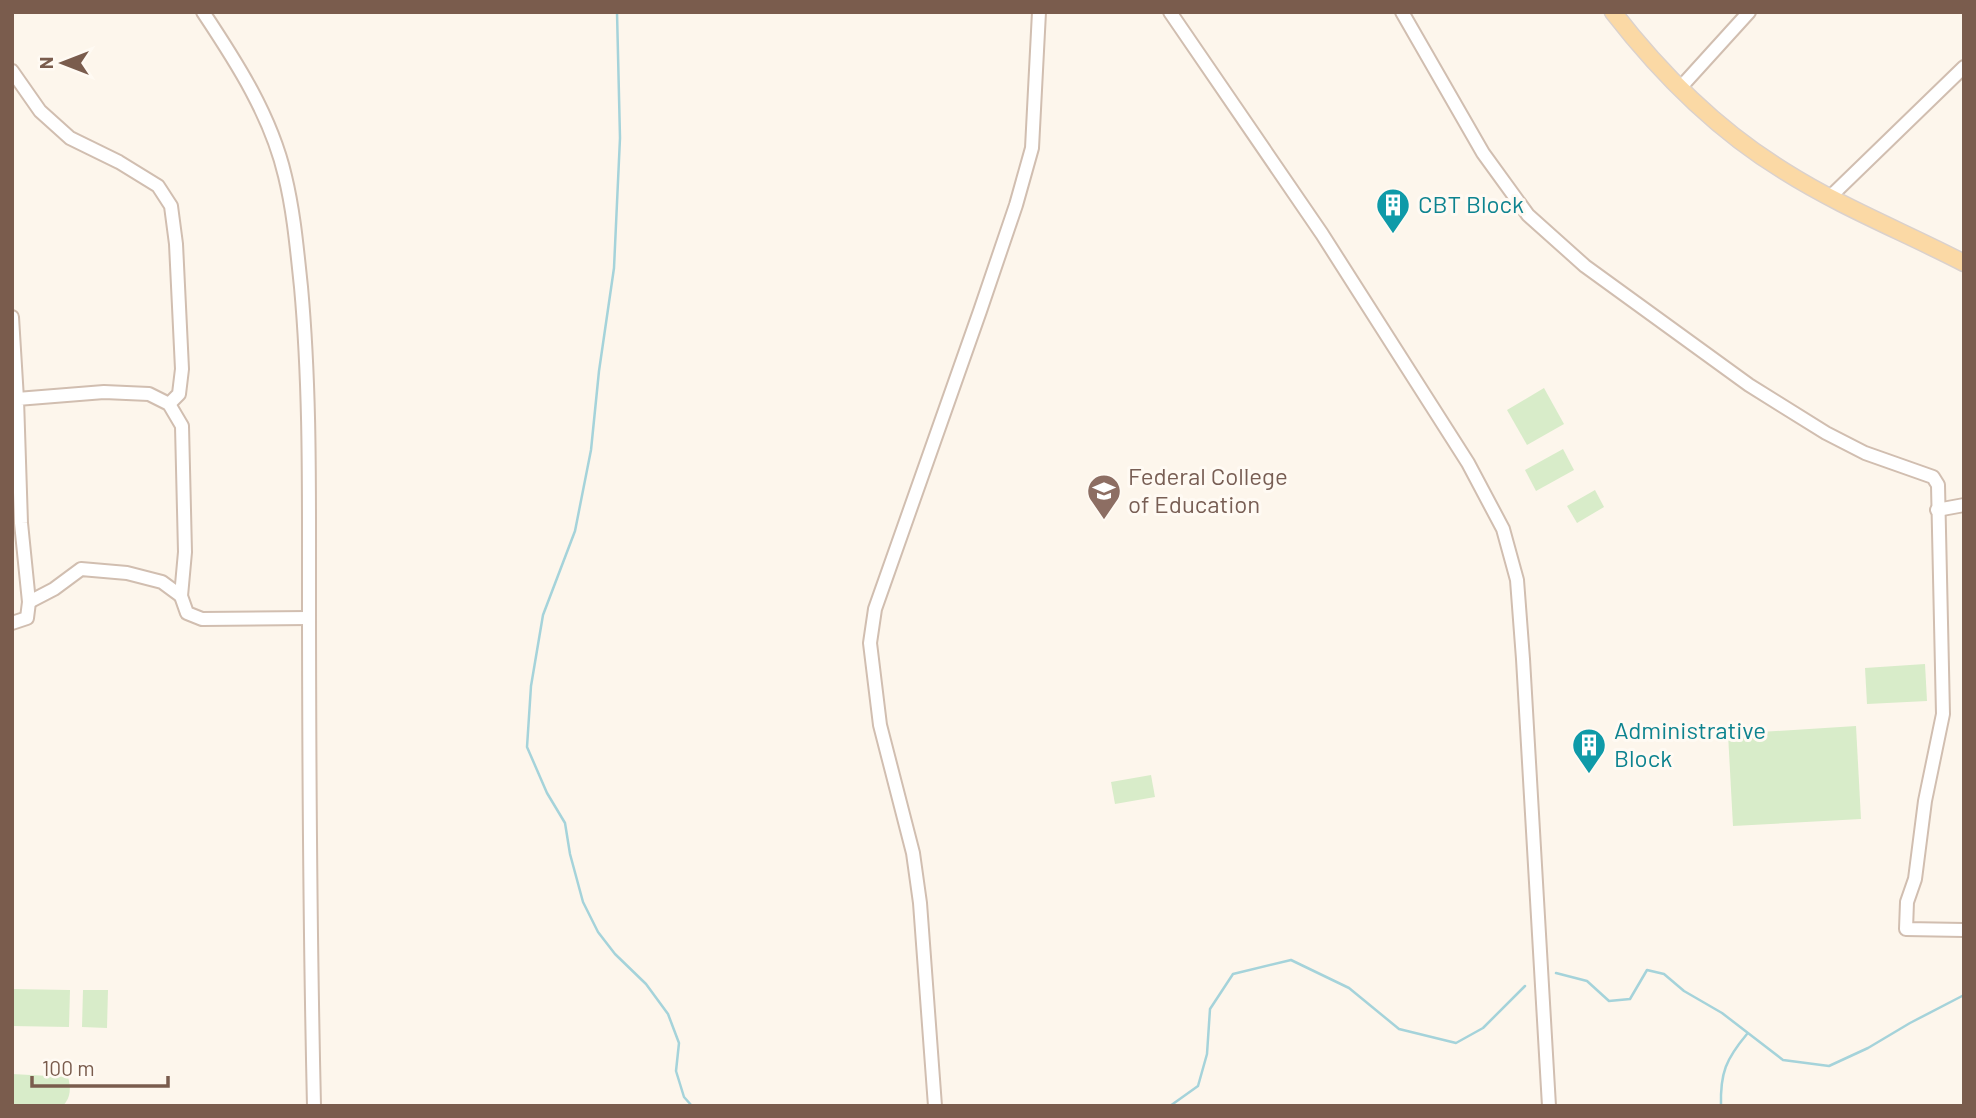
<svg xmlns="http://www.w3.org/2000/svg" width="1976" height="1118" font-family="Barlow,sans-serif">
<style>
.green{fill:#d8ecc9}
.lines{fill:none;stroke-linecap:round;stroke-linejoin:round}
.stream{stroke:#a5d3da;stroke-width:2.5}
.minor-casing{stroke:#d1beb0;stroke-width:16}
.major-casing{stroke:#dad1cd;stroke-width:19}
.minor{stroke:#fff;stroke-width:12}
.major{stroke:#fbd9a5;stroke-width:16}
.labels{text-anchor:middle;stroke-width:6;stroke-linejoin:round;paint-order:stroke}
.culture-label{font-size:24px;fill:#0d838f;stroke:#fffaf3;text-anchor:start}
.education-label{font-size:24px;fill:#785e54;stroke:#fffaf3;text-anchor:start}
</style>
<rect width="100%" height="100%" fill="#fdf6ec"/>
<!-- green -->
<g class="green">
<path d="M 1544,388 L 1564,424 L 1527,445 L 1507,410 Z"/>
<path d="M 1563,449 L 1574,470 L 1536,491 L 1525,470 Z"/>
<path d="M 1595,490 L 1604,507 L 1577,523 L 1567,506 Z"/>
<path d="M 1925,664 L 1927,701 L 1867,704 L 1865,668 Z"/>
<path d="M 1856,726 L 1861,819 L 1733,826 L 1728,734 Z"/>
<path d="M 1151,775 L 1155,797 L 1115,804 L 1111,782 Z"/>
<path d="M 12,989 L 70,990 L 69,1027 L 12,1026 Z"/>
<path d="M 83,990 L 108,990 L 107,1028 L 82,1027 Z"/>
<path d="M 12,1074 L 68,1077 C 71,1088 71,1097 63,1106 L 12,1106 Z"/>
</g>
<g class="lines">
<!-- stream -->
<g class="stream">
<path d="M 617,12 L 620,138 L 614,268 L 599,371 L 591,450 L 575,531 L 543,615 L 531,686 L 527,747 L 547,793 L 565,823 L 570,854 L 583,902 L 598,932 L 615,954 L 646,984 L 668,1014 L 679,1043 L 676,1071 L 684,1097 L 692,1106"/>
<path d="M 1556,973 L 1587,981 L 1609,1001 L 1630,999 L 1647,970 L 1664,974 L 1684,991 L 1722,1013 L 1783,1060 L 1829,1066 L 1868,1048 L 1910,1023 L 1964,995"/>
<path d="M 1170,1106 L 1198,1086 L 1207,1054 L 1210,1009 L 1233,974 L 1291,960 L 1349,988 L 1399,1029 L 1456,1043 L 1483,1028 L 1525,986"/>
<path d="M 1721,1106 C 1720,1073 1726,1059 1747,1034"/>
</g>
<!-- minor casing -->
<g class="minor-casing">
<g id="minor">
<path d="M 203,12 C 237,63 271,116 285,176 C 294,213 297,250 301,287 C 310,386 309,485 309,584 C 309,758 310,932 314,1106"/>
<path d="M 1170,12 L 1322,234 L 1468,463 L 1503,529 L 1517,580 L 1523,659 L 1549,1106"/>
<path d="M 1402,12 L 1483,153 L 1528,215 L 1585,266 L 1749,385 L 1826,433 L 1865,453 L 1933,477 L 1938,485 L 1943,714 L 1925,801 L 1915,879 L 1907,902 L 1906,929 L 1964,930"/>
<path d="M 12,71 L 40,111 L 70,138 L 119,162 L 158,186 L 171,206 L 176,244 L 182,369 L 179,394 L 169,404"/>
<path d="M 1680,88 L 1749,12"/>
<path d="M 1830,197 L 1964,67"/>
<path d="M 12,317 L 17,399"/>
<path d="M 1937,510 L 1964,505"/>
<path d="M 29,602 L 54,589 L 81,569 L 127,573 L 162,582 L 181,596"/>
<path d="M 12,623 L 27,618 L 29,602 L 21,523 L 17,399 L 104,392 L 149,394 L 169,404 L 182,426 L 185,552 L 181,596 L 187,613 L 202,619 L 309,618"/>
<path d="M 935,1106 L 920,903 L 913,853 L 880,725 L 870,643 L 875,609 L 980,311 L 1016,205 L 1032,148 L 1039,12"/>
</g>
</g>
<!-- major casing -->
<g class="major-casing">
<path id="major" d="M 1613,12 C 1661,74 1717,130 1784,171 C 1841,207 1904,232 1964,263"/>
</g>
<!-- minor -->
<use href="#minor" class="minor"/>
<!-- major -->
<use href="#major" class="major"/>
</g>
<!-- icons -->
<defs>
<g id="building-pin" transform="scale(1.75)"><path d="M0 17L-7.5 6A9.5 9.5 0 1 1 7.5 6Z" fill="#0f9aa8" stroke="#fffaf3"/><path d="M-4-6H4V6H1V3H-1V6H-4ZM-2.5-4.3h1.7v1.8h-1.7ZM.8-4.3h1.7v1.8H.8ZM-2.5-1h1.7V.8h-1.7ZM.8-1h1.7V.8H.8Z" fill="#fff"/></g>
<g id="school-pin" transform="scale(1.75)"><path d="M0 17L-7.5 6A9.5 9.5 0 1 1 7.5 6Z" fill="#8d6e63" stroke="#fffaf3"/><path d="M0-5L7-2L0 1L-7-2ZM-4 1L0 2.5L4 1V4Q0 6-4 4Z" fill="#fff"/></g>
</defs>
<g fill-rule="evenodd">
<use href="#building-pin" x="1393" y="205"/>
<use href="#school-pin" x="1104" y="491"/>
<use href="#building-pin" x="1589" y="745"/>
</g>
<g class="labels">
<!-- culture labels -->
<g class="culture-label">
<text x="1418" y="213">CBT Block</text>
<text x="1614" y="739">Administrative<tspan x="1614" dy="28">Block</tspan></text>
</g>
<!-- education labels -->
<g class="education-label">
<text x="1128" y="485">Federal College<tspan x="1128" dy="28">of Education</tspan></text>
</g>
</g>
<!-- border -->
<rect width="1976" height="1118" fill="none" stroke="#7a5c4d" stroke-width="28"/>
<!-- north arrow -->
<g transform="translate(63 63) rotate(270)" stroke="#fffaf3" stroke-width="5" paint-order="stroke">
<path d="M0-5L12 26L0 18L-12 26Z" fill="#7a5c4d"/>
<text y="-10" font-size="19" font-weight="bold" text-anchor="middle" fill="#7a5c4d">N</text>
</g>
<!-- scale -->
<path d="M32 1076v10h136v-10" fill="none" stroke="#7a5c4d" stroke-width="3.5"/>
<text x="42" y="1076" font-size="21" fill="#7a5c4d" stroke="#fffaf3" stroke-width="5" paint-order="stroke">100 m</text>
</svg>
